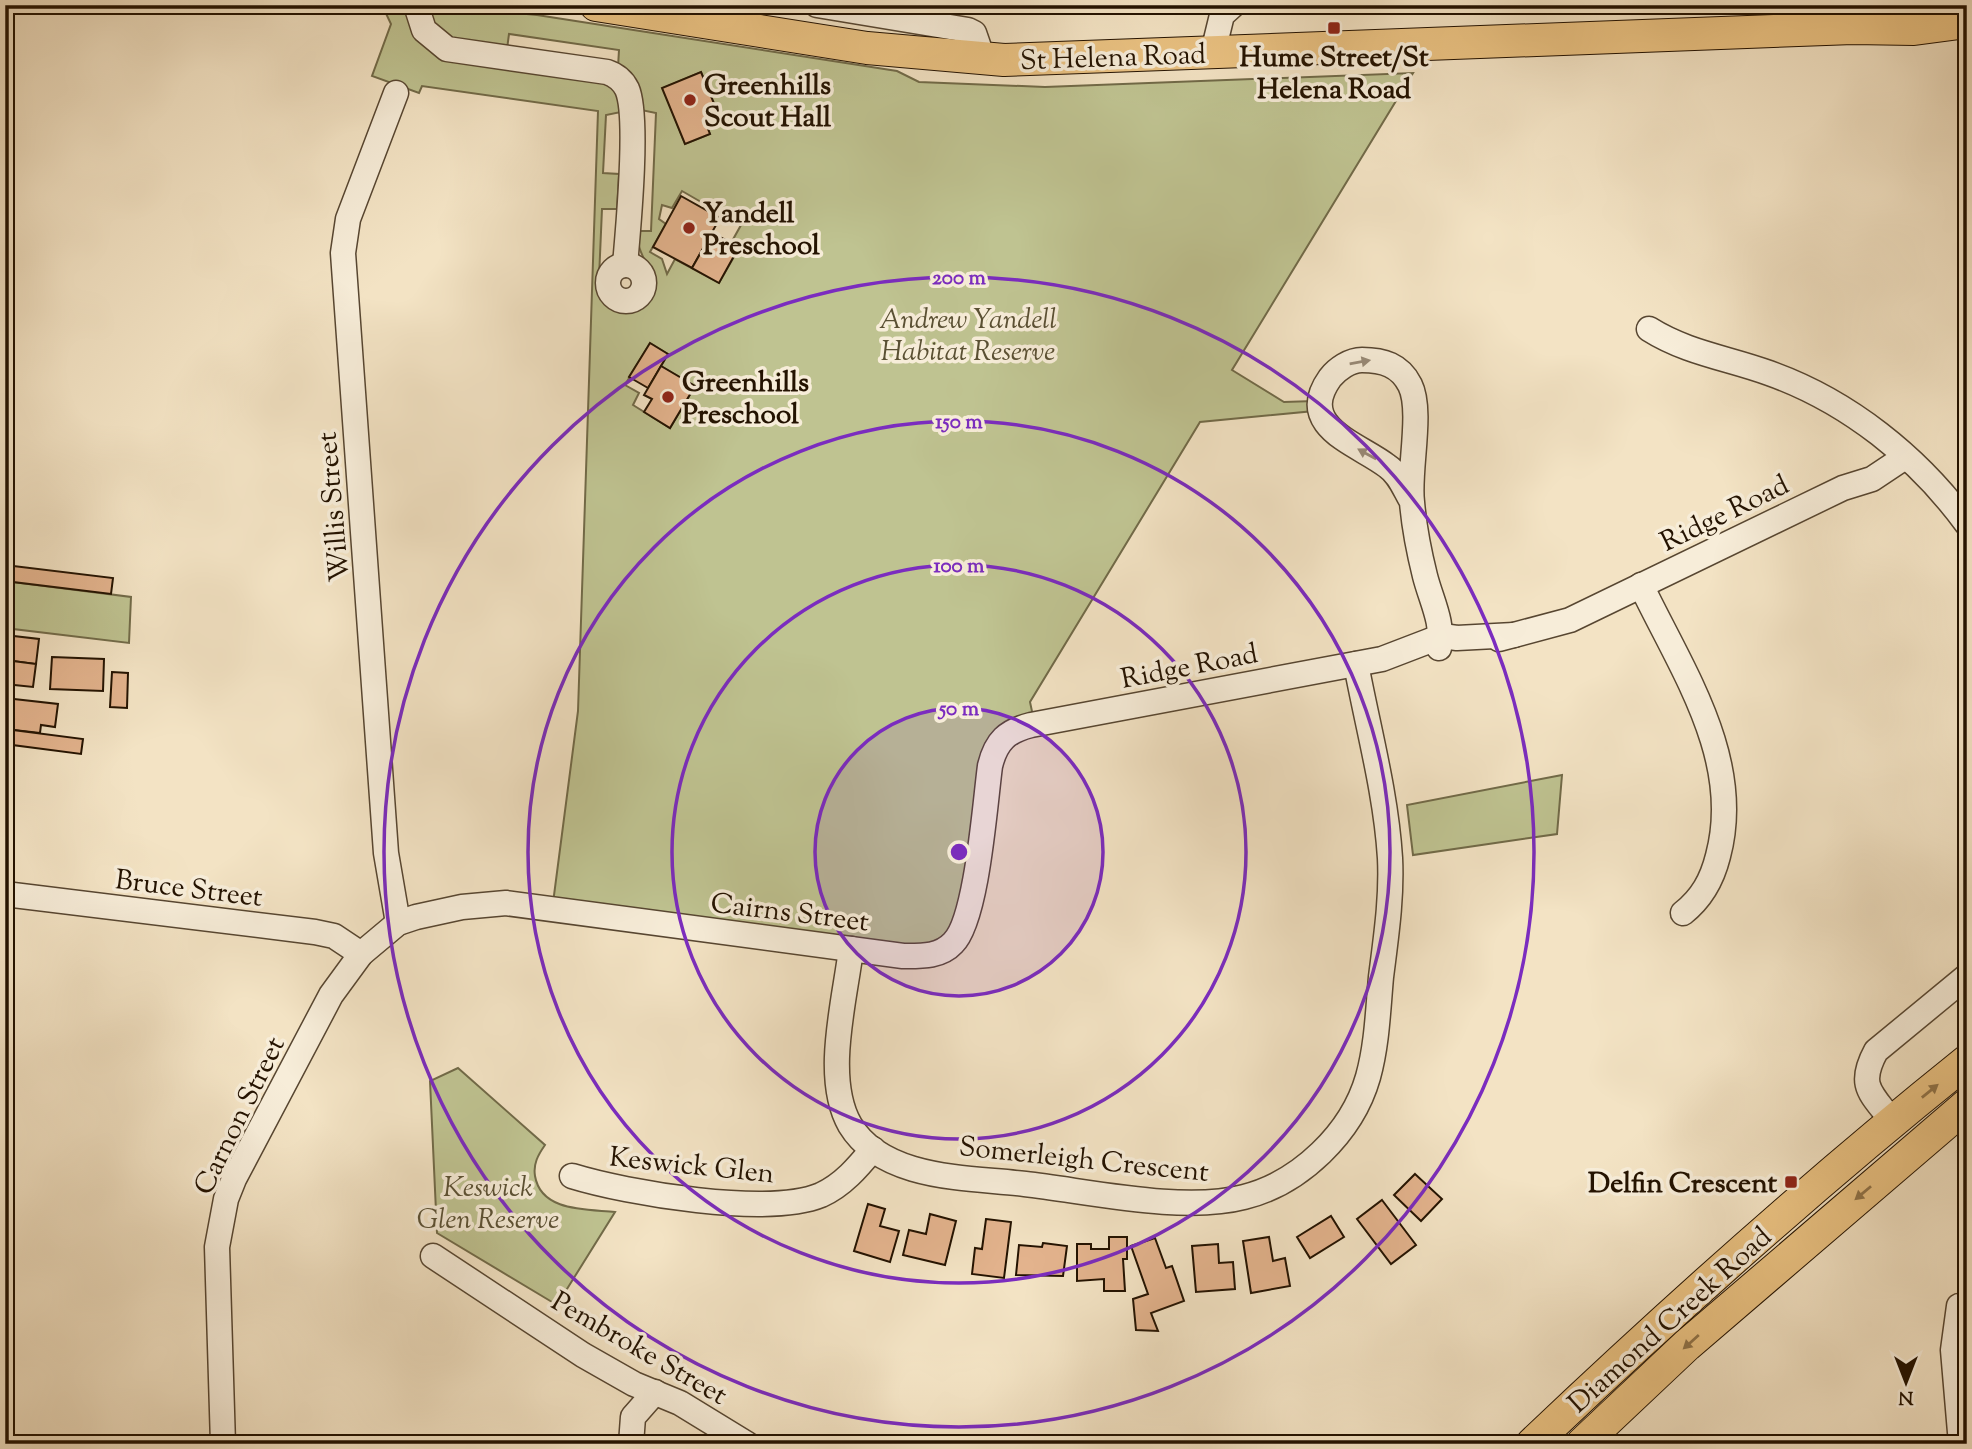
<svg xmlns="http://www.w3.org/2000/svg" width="1972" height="1449" font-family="'Sorts Mill Goudy',serif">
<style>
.green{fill:#bfc391;stroke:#716a48;stroke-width:2;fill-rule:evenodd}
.building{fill:#e3b38d;stroke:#231200;stroke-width:2}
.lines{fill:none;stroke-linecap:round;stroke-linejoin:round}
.minor-casing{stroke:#574631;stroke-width:27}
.major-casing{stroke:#231200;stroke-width:34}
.minor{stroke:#f7edd9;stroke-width:24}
.major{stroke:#eac282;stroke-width:32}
.oneway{fill:#988a77}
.oneway2{fill:#907348}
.ring{fill:none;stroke:#7b2cbf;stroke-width:3.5}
.poi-dot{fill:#8f2418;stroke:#f7edd9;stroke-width:2.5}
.labels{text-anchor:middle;stroke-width:7;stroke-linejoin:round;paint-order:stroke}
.street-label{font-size:28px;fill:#231200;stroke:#f7edd9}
.poi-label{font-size:28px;font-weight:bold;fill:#231200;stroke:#f7edd9;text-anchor:start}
.park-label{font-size:28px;font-style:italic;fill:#5a5033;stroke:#f7edd9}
.centre{fill:#7b2cbf;stroke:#f7edd9;stroke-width:3.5}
.ring-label{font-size:21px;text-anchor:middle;font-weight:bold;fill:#7b2cbf;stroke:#f7edd9;stroke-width:7;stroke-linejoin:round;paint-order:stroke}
</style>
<rect width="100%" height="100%" fill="#f3e3c4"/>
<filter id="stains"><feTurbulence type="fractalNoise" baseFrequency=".00286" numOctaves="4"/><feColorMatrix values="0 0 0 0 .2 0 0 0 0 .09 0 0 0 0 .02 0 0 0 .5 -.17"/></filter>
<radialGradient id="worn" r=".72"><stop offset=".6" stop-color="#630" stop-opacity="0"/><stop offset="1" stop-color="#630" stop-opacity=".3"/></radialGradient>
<!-- green -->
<g class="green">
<path d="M 382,5 L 403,5 L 420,39 L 443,57 L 463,62 L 593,80 C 611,83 621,93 621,112 L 606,115 L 603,173 L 619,174 L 617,209 L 602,209 L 599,278 L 604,301 L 623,310 L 644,302 C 665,274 636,262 637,231 L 651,231 L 656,113 L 641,110 L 634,83 L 618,67 L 619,50 L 509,34 L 507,49 C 482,47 433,46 428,15 L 431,5 L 537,15 L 897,71 L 919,82 L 1045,87 L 1413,73 L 1232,370 L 1284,402 L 1314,401 L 1314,411 L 1200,422 L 1030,702 L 1033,716 L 1002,727 L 989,745 L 965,902 L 958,924 L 954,933 L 939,946 L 905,950 L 553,903 L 578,711 L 598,111 L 422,86 L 419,93 L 372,76 L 391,24 ZM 701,72 L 717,113 L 704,119 L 710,134 L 685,144 L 663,88 ZM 682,191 L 741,225 L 731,243 L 739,248 L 719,283 L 675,259 L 667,274 L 662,259 L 650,252 L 666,224 L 659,219 L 662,205 L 672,208 ZM 650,343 L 668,354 L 661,366 L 695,386 L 670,428 L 633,405 L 639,393 L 625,385 Z"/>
<path d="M 5,581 L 131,597 L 129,643 L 5,628 Z"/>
<path d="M 1562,775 L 1557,834 L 1413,855 L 1407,805 Z"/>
<path d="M 458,1068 L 545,1145 C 538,1155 533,1164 535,1176 C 541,1212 587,1209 615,1212 L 557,1305 L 437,1233 L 430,1081 Z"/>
</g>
<!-- building -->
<g class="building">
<path d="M 701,72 L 718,113 L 704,119 L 710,134 L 685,144 L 662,88 Z"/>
<path d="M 681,196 L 720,218 L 692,268 L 653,247 Z"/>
<path d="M 712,233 L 739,247 L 719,283 L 692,268 Z"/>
<path d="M 650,343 L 668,354 L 648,388 L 629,377 Z"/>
<path d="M 661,366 L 695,386 L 670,428 L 644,412 L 652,399 L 644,395 Z"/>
<path d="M 5,565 L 113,578 L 111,594 L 5,581 Z"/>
<path d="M 5,635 L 39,639 L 36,664 L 5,660 Z"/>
<path d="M 52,657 L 104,659 L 103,691 L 50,689 Z"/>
<path d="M 5,660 L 36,664 L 33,687 L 5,684 Z"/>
<path d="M 112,672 L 128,673 L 127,708 L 110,707 Z"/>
<path d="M 5,698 L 58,704 L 55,727 L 41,725 L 40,733 L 5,729 Z"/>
<path d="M 5,729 L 83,739 L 81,754 L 5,744 Z"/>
<path d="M 1415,1174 L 1442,1199 L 1421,1221 L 1394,1195 Z"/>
<path d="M 1382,1200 L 1416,1245 L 1391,1264 L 1357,1219 Z"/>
<path d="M 868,1204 L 885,1209 L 880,1226 L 899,1231 L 890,1262 L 854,1251 Z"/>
<path d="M 930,1214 L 956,1221 L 945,1265 L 903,1255 L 909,1230 L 926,1234 Z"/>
<path d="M 1331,1216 L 1344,1237 L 1310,1258 L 1297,1237 Z"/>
<path d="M 986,1219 L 1011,1222 L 1004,1278 L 972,1274 L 975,1248 L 982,1249 Z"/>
<path d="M 1109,1237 L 1127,1237 L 1127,1259 L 1123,1259 L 1125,1291 L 1104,1291 L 1104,1279 L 1077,1281 L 1077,1244 L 1091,1244 L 1091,1249 L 1109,1249 Z"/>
<path d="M 1269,1237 L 1273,1261 L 1285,1258 L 1290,1286 L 1251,1293 L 1243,1241 Z"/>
<path d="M 1155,1238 L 1166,1268 L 1172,1266 L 1184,1301 L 1151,1313 L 1158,1331 L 1136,1330 L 1133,1299 L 1148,1294 L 1131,1246 Z"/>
<path d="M 1043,1243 L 1067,1246 L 1063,1276 L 1016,1275 L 1019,1245 L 1042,1247 Z"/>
<path d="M 1218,1244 L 1219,1263 L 1233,1262 L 1235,1289 L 1196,1292 L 1192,1246 Z"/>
</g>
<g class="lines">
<!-- minor casing -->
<g class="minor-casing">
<g id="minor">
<path d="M 416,5 L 424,30 L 447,49 L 607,72 C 616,75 623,81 627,89 C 639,116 628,231 625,265"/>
<path d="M 817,5 L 968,30 L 974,33 L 983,59"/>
<path d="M 1213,52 L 1222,15 L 1233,5"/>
<path d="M 396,93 L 348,219 L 343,253 L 386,853 L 398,923"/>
<circle cx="626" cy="283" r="18"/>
<path d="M 1649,329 C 1687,353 1728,358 1769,373 C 1848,401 1918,457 1967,524"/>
<path d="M 1411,500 C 1404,488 1399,474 1387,466 C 1359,444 1295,427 1330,378 C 1337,369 1350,360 1362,360 C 1383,360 1400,365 1410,385 C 1423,411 1408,472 1412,502 C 1414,526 1419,552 1425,576 C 1431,600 1444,623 1439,648"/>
<path d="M 1641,585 C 1681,669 1744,759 1718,856 C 1712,880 1702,898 1683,913"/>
<path d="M 1499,639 L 1570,620 L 1843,488 L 1872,479 L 1905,457"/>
<path d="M 5,894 L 315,932 L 334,936 L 361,954"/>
<path d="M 851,949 C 845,1000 823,1078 850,1125 C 884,1181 969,1177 1025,1184 C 1088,1191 1183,1213 1244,1197 C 1300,1183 1352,1133 1368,1077 C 1377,1045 1378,1010 1381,977 C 1386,937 1392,898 1390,858 C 1386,793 1368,728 1356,664"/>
<path d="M 1892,1121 C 1871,1093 1857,1086 1876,1051 L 1967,976"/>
<path d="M 572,1176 C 627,1193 768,1217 821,1195 C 843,1185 858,1167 873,1149"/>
<path d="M 433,1256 L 583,1355 L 634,1384 L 680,1403 L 747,1444"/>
<path d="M 1959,1306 L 1953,1350 L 1961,1444"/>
<path d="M 223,1444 L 217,1247 L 226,1199 L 234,1179 L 331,995 L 361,954 L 398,923 L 416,917 L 462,907 L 506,903 L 903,956 C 921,956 940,957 953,943 C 977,920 985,803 990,766 C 996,741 1007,731 1031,725 L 1382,659 L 1442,636 L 1457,638 L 1514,635"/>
<path d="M 631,1444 L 633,1417 L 655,1392"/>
</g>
</g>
<!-- major casing -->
<g class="major-casing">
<g id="major">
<path d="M 596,5 L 867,48 L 1004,60 L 1853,28 L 1914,29 L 1967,22"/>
<path d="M 1532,1444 C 1672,1311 1816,1182 1967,1061"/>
<path d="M 1582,1444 L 1687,1345 L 1967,1105"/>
</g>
</g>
<!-- minor -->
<use href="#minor" class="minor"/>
<!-- major -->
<use href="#major" class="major"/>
</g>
<!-- one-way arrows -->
<defs><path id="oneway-solid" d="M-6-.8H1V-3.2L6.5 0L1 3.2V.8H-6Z" transform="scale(1.75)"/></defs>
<g class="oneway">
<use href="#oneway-solid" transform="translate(1360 362) rotate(-10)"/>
<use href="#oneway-solid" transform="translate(1367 454) rotate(-151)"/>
</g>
<g class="oneway2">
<use href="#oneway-solid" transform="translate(1930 1091) rotate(-39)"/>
<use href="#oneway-solid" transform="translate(1863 1193) rotate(140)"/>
<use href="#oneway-solid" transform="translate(1691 1342) rotate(138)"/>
</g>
<!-- distance rings -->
<circle cx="959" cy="852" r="144" fill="#7b2cbf" fill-opacity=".12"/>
<g class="ring">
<circle cx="959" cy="852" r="144"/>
<circle cx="959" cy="852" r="287"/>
<circle cx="959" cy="852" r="431"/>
<circle cx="959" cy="852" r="575"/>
</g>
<!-- markers -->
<g class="poi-dot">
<rect x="1327" y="21" width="14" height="14" rx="3.5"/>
<circle cx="690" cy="100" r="7"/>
<circle cx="689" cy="228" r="7"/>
<circle cx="668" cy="397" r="7"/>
<rect x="1784" y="1175" width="14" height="14" rx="3.5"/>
</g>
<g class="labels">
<!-- street labels -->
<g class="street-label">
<text transform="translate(1113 56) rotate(-2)" y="10">St Helena Road</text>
<text transform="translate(332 507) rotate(-95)" y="10">Willis Street</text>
<text transform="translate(1724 512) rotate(-26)" y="10">Ridge Road</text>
<text transform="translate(1189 665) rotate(-11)" y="10">Ridge Road</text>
<text transform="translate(189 887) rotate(7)" y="10">Bruce Street</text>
<text transform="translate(790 911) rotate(7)" y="10">Cairns Street</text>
<text transform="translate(238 1115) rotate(-64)" y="10">Carnon Street</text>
<text transform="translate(1084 1158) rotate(6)" y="10">Somerleigh Crescent</text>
<text transform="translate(692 1164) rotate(6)" y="10">Keswick Glen</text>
<text transform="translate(1669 1319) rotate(-42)" y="10">Diamond Creek Road</text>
<text transform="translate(640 1347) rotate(30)" y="10">Pembroke Street</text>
</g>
<!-- poi labels -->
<g class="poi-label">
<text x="1334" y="66" text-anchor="middle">Hume Street/St<tspan x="1334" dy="32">Helena Road</tspan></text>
<text x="704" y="94">Greenhills<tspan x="704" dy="32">Scout Hall</tspan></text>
<text x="703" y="222">Yandell<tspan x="703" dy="32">Preschool</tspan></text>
<text x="682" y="391">Greenhills<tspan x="682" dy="32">Preschool</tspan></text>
<text x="1777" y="1192" text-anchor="end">Delfin Crescent</text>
</g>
<!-- park labels -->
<g class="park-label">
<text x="968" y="328">Andrew Yandell<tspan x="968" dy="32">Habitat Reserve</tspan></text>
<text x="488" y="1196">Keswick<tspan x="488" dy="32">Glen Reserve</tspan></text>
</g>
</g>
<circle cx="959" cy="852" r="10" class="centre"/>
<g class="ring-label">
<text x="959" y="284">200 m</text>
<text x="959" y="428">150 m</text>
<text x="959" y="572">100 m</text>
<text x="959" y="715">50 m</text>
</g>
<!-- margin -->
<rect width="1972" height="1449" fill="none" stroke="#f3e3c4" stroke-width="28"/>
<rect x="7" y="7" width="1958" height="1435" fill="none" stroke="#231200" stroke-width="3.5"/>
<rect x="14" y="14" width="1944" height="1421" fill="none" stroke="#231200" stroke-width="2"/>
<!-- north arrow -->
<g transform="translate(1906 1382) rotate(180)" stroke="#f7edd9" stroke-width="5" paint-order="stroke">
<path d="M0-5L12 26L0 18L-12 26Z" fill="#231200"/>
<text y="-10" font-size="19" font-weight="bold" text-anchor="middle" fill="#231200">N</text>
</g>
<rect width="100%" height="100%" filter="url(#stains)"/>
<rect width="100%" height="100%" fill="url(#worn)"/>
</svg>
